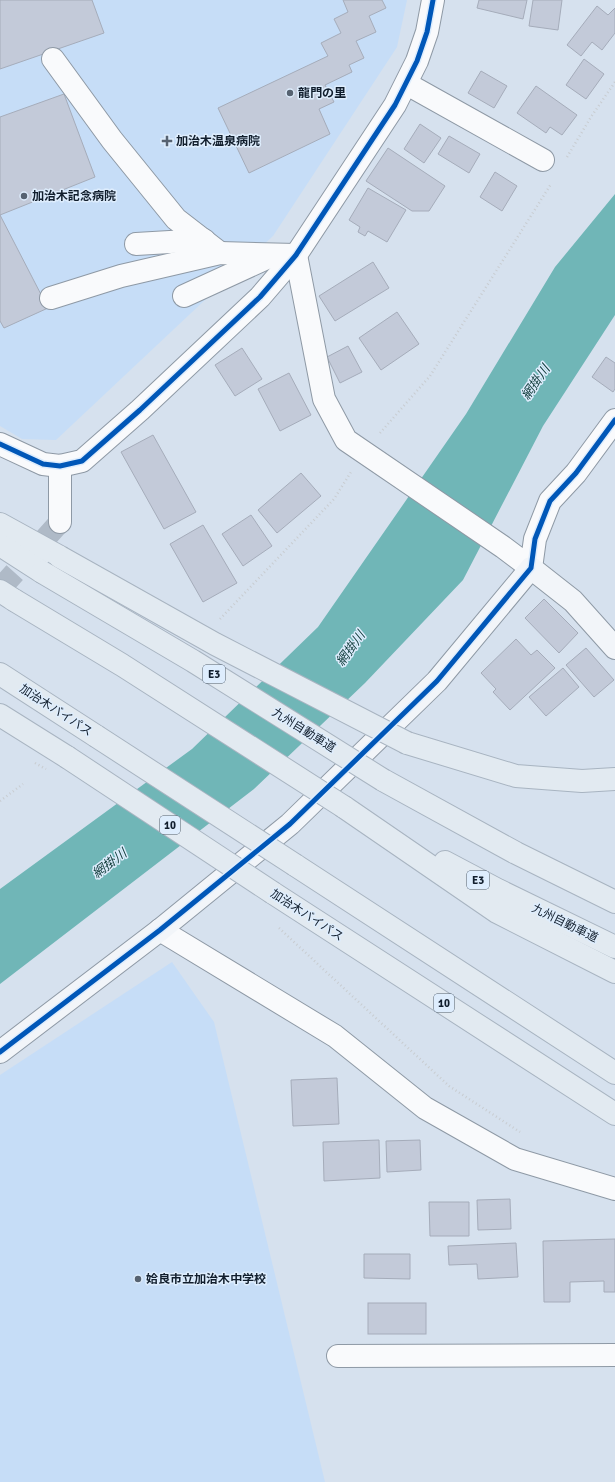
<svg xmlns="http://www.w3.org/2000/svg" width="615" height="1482" font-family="Signika,'Noto Sans JP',sans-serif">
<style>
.built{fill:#c6ddf7}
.water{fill:#70b6b7}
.building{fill:#c3cad9;stroke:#a5acba}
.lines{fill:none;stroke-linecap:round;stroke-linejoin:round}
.street-tunnel{stroke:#afbac7;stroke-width:22;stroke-dasharray:22 11;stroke-linecap:butt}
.street-casing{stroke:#8e99a5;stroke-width:24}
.secondary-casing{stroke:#8e99a5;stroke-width:24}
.highway-casing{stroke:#a8b4c1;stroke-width:24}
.path{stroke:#c8ccd0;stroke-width:2.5;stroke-dasharray:1 3;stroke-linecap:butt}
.street{stroke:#f9fafc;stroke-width:22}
.secondary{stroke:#f2f5f9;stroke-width:22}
.highway{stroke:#e2eaf1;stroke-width:22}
.highway-bridge-casing{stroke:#a8b4c1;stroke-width:24;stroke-linecap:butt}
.path-bridge{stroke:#c8ccd0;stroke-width:2.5;stroke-dasharray:1 3;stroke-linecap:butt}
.highway-bridge{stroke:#e2eaf1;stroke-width:22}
.cycleway-casing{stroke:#deedfd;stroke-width:8}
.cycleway{stroke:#0057b8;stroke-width:5}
.poi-dot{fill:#566271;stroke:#deedfd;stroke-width:1.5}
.labels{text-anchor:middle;stroke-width:3;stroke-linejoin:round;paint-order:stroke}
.shield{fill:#deedfd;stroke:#4e5c6b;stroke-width:1}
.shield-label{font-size:11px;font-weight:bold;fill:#111e2d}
.poi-label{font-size:12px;font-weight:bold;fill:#111e2d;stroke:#deedfd;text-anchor:start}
.street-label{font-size:12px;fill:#111e2d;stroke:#deedfd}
.water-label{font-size:13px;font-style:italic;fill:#164140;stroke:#deedfd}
</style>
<rect width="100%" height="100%" fill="#d6e1ee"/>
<!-- built -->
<g class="built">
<path d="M 0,0 L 407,0 L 397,47 L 273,236 L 56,440 L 22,439 L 0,426 Z"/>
<path d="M 172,962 L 214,1022 L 325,1482 L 0,1482 L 0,1075 Z"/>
</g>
<!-- water -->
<path class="water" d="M 615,194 L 615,315 L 543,426 L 463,580 L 365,683 L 254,789 L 0,984 L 0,889 L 192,749 L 318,627 L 466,414 L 555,267 Z"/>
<!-- building -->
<g class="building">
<path d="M 0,0 L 92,0 L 104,33 L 0,69 Z"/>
<path d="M 343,0 L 382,0 L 386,8 L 369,16 L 376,32 L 356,41 L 364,58 L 349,65 L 352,72 L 325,85 L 334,102 L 319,109 L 330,134 L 249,173 L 218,108 L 328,56 L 321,43 L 341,33 L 334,19 L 348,12 Z"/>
<path d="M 479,0 L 527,0 L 523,19 L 477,8 Z"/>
<path d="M 533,0 L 562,0 L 558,30 L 529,26 Z"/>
<path d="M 597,6 L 608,15 L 615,8 L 615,33 L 602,50 L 592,42 L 581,56 L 567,45 Z"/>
<path d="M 584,59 L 604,74 L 586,99 L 566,85 Z"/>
<path d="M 481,71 L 507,86 L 494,108 L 468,93 Z"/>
<path d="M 536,86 L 577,115 L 562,135 L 550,127 L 546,133 L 517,113 Z"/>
<path d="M 64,94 L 95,177 L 0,215 L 48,308 L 4,328 L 0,321 L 0,117 Z"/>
<path d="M 420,124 L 441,138 L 424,163 L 404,149 Z"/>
<path d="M 449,136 L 480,154 L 469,173 L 438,154 Z"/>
<path d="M 388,148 L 445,186 L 429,211 L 412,211 L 366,181 Z"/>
<path d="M 495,172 L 517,186 L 502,211 L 480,197 Z"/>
<path d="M 368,188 L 406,210 L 387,242 L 368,231 L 365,236 L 358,232 L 360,227 L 349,220 Z"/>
<path d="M 373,262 L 389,288 L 335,321 L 319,296 Z"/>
<path d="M 397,312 L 419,344 L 381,370 L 359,338 Z"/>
<path d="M 348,346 L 362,372 L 340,383 L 327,357 Z"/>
<path d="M 242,348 L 262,379 L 235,396 L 215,365 Z"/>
<path d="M 606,357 L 615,363 L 615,389 L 613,392 L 592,377 Z"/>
<path d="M 289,373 L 311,415 L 280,431 L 258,389 Z"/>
<path d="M 153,435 L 196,512 L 164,529 L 121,452 Z"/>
<path d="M 301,473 L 321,496 L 277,533 L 258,510 Z"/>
<path d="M 251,515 L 272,546 L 243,566 L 222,534 Z"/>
<path d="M 203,525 L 237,583 L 203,602 L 170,544 Z"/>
<path d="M 544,599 L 578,633 L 559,653 L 525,618 Z"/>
<path d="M 516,639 L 531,655 L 537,650 L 555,668 L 510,710 L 493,692 L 496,689 L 481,673 Z"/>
<path d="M 586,648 L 614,680 L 594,697 L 566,665 Z"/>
<path d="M 563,668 L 579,687 L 546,716 L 529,697 Z"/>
<path d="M 337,1078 L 339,1124 L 293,1126 L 291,1080 Z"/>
<path d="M 379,1140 L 380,1178 L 324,1181 L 323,1142 Z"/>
<path d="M 420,1140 L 421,1170 L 387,1172 L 386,1141 Z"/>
<path d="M 510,1199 L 511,1229 L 478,1230 L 477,1200 Z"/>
<path d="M 429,1202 L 469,1202 L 469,1236 L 430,1236 Z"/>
<path d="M 615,1239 L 615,1292 L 604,1292 L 604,1281 L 570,1282 L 570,1302 L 544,1302 L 543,1241 Z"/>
<path d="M 516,1243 L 518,1277 L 478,1279 L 477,1264 L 449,1265 L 448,1246 Z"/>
<path d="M 364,1254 L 410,1254 L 410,1279 L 364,1278 Z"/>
<rect x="368" y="1303" width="58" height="31"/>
</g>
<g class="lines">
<!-- street-tunnel -->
<path class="street-tunnel" d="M 0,589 L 60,522"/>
<!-- street casing -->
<g class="street-casing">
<g id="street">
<path d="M 53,59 L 112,140 L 176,219 L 220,253"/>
<path d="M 407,84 L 543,160"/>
<path d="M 136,244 L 204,240"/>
<path d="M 296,255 L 324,399 L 346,440 L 503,547 L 531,568 L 535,539 L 550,501 L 576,473 L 615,420"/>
<path d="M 184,296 L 269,257"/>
<path d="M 51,298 L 121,276 L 220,253 L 296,255"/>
<path d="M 0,444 L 43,464 L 60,466 L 82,461 L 140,410 L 260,297 L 296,255 L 395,105 L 417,61 L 427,32 L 433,0"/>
<path d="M 60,466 L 60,522"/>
<path d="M 160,930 L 335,1036 L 425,1108 L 515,1159 L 615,1189"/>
<path d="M 338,1356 L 615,1355"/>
</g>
</g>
<!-- secondary casing -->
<g class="secondary-casing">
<path id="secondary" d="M 0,1052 L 160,930 L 290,824 L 437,681 L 531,568 L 573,601 L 615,648"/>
</g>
<!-- highway casing -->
<g class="highway-casing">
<g id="highway">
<path d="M 0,524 L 60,557"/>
<path d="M 0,545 L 42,572"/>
<path d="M 0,591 L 14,600"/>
<path d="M 0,674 L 96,736"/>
<path d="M 0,715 L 67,757"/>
<path d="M 407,743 L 516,776 L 582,781 L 615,779"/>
<path d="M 383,780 L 516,853 L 615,902"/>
<path d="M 344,807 L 497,912 L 615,972"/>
<path d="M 445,862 L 498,890 L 615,947"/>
<path d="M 295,865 L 615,1073"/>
<path d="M 273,893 L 615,1114"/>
</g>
</g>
<!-- path -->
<g class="path">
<path d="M 567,157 L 591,117 L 615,82"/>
<path d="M 380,433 L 430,376 L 551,184"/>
<path d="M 220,619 L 334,499 L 351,472"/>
<path d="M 0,801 L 23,784"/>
<path d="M 279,928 L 449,1086 L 520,1132"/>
</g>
<!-- street -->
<use href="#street" class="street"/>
<!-- secondary -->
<use href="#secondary" class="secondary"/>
<!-- highway -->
<use href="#highway" class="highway"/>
<!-- highway-bridge casing -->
<g class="highway-bridge-casing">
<g id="highway-bridge">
<path d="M 60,557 L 215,644 L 407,743"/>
<path d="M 42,572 L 193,661 L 383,780"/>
<path d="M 14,600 L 122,665 L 344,807"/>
<path d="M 96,736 L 295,865"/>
<path d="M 67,757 L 273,893"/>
</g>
</g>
<!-- path-bridge -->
<path class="path-bridge" d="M 35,763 L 46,769"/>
<!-- highway-bridge -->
<use href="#highway-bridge" class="highway-bridge"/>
<!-- cycleway casing -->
<g class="cycleway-casing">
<g id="cycleway">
<path d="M 0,444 L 43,464 L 60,466 L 82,461 L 140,410 L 260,297 L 296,255 L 395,105 L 417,61 L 427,32 L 433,0"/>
<path d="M 0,1052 L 160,930 L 290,824 L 437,681 L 531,568 L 535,539 L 550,501 L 576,473 L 615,420"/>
</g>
</g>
<!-- cycleway -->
<use href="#cycleway" class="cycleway"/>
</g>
<!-- markers -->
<g class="poi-dot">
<circle cx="290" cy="93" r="4"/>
<path d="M165 135h4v4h4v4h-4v4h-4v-4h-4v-4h4z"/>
<circle cx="24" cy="196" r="4"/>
<circle cx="138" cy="1279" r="4"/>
</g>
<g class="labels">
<!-- shield labels -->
<g class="shield">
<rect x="203" y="665" width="22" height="18" rx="3"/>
<rect x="160" y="816" width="20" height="18" rx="3"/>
<rect x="467" y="871" width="22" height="18" rx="3"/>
<rect x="434" y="994" width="20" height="18" rx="3"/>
</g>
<g class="shield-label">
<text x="214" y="678">E3</text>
<text x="170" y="829">10</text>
<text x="478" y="884">E3</text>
<text x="444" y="1007">10</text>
</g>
<!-- poi labels -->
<g class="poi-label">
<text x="298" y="97">龍門の里</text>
<text x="176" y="145">加治木温泉病院</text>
<text x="32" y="200">加治木記念病院</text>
<text x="146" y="1283">姶良市立加治木中学校</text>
</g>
<!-- street labels -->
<g class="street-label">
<text transform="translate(56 710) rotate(33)" y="4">加治木バイパス</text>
<text transform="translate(304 730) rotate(32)" y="4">九州自動車道</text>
<text transform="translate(307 915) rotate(33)" y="4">加治木バイパス</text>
<text transform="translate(565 923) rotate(26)" y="4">九州自動車道</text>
</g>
<!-- water labels -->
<g class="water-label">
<text transform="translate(535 382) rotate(-55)" y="5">網掛川</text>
<text transform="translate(350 648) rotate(-54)" y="5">網掛川</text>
<text transform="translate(109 863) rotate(-37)" y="5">網掛川</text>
</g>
</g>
</svg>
